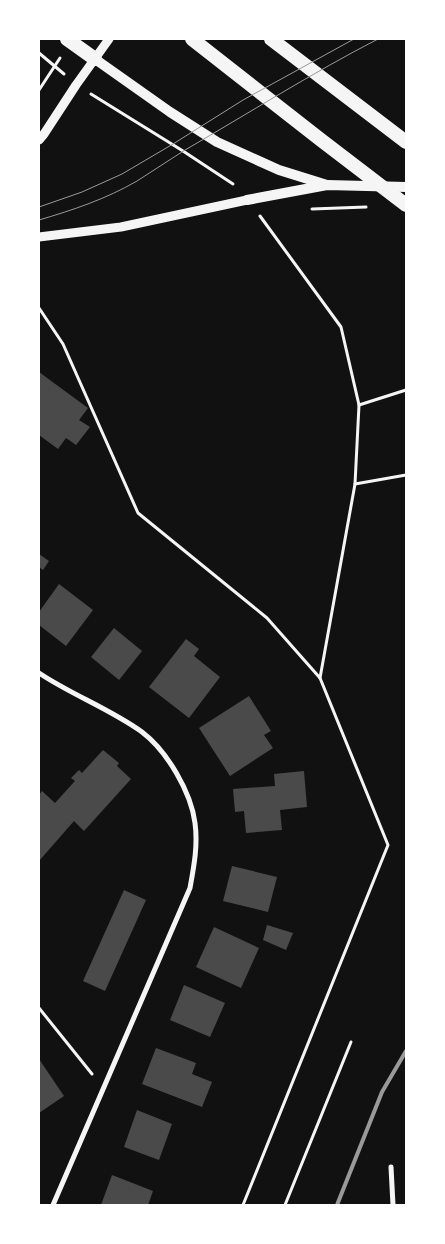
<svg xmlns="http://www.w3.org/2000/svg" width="445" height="1244" font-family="'Golos Text',sans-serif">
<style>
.building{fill:#4a4a4a}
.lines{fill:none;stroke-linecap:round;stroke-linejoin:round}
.path{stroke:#f5f5f5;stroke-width:3}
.minor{stroke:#f5f5f5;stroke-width:5}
.tertiary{stroke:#f5f5f5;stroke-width:9}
.secondary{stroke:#f5f5f5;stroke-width:10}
.trunk{stroke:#f5f5f5;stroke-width:14}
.tram{stroke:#9a9a9a;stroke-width:1}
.rail{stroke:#9a9a9a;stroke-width:4}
</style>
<rect width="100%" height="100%" fill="#111"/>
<!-- building -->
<g class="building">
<path d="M 39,372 L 88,408 L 79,420 L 90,427 L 76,445 L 66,438 L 58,449 L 39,435 Z"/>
<path d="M 39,554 L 49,561 L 43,570 L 39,567 Z"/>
<path d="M 59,584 L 93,610 L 66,646 L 39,625 L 39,612 Z"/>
<path d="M 114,628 L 142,651 L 119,680 L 91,657 Z"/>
<path d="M 186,639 L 199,649 L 194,656 L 220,677 L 189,718 L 149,687 Z"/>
<path d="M 249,696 L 271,731 L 264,735 L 273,748 L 230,776 L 199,728 Z"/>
<path d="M 103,750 L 119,763 L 117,766 L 131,779 L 84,831 L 74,821 L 39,861 L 39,795 L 42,791 L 55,803 L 75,781 L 71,778 L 79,770 L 82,773 Z"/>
<path d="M 304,771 L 307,807 L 280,810 L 282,830 L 246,833 L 244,811 L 235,812 L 233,789 L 275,786 L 274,774 Z"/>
<path d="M 232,866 L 277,877 L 268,912 L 223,901 Z"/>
<path d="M 124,890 L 146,900 L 105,991 L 83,981 Z"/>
<path d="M 267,925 L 293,933 L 286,950 L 263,940 Z"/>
<path d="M 214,927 L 259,948 L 241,988 L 196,967 Z"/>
<path d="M 184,985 L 225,1003 L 210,1037 L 170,1020 Z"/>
<path d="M 156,1048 L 196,1063 L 192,1074 L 212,1082 L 202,1107 L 142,1084 Z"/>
<path d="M 39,1059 L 64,1096 L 39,1113 Z"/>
<path d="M 137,1110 L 172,1124 L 159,1160 L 124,1147 Z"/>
<path d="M 112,1175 L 153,1191 L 148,1205 L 101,1205 Z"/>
</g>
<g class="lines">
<!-- path -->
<g class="path">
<path d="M 39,53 L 64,74"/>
<path d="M 39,90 L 60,58"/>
<path d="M 91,94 L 183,151 L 233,184"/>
<path d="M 312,209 L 366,207"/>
<path d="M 260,216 L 341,327 L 359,405 L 355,484 L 320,678"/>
<path d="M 39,308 L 63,344 L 138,513 L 267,618 L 320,678 L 388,845 L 243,1205"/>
<path d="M 359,405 L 406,390"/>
<path d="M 355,484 L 406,475"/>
<path d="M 39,1008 L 92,1074"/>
<path d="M 285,1205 L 351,1042"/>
</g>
<!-- minor -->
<g class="minor">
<path d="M 39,673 C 72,695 110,709 142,732 C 167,751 191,792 195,823 C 198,845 194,866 190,888 L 53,1205"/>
<path d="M 391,1167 L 393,1205"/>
</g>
<!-- tertiary -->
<g class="tertiary">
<path d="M 39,140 L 44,134 L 76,85 L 109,39"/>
<path d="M 39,237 L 121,227 L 247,200"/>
</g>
<!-- secondary -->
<g class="secondary">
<path d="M 95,59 L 170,112 L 217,142 L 279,170 L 327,185"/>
<path d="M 247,200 L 327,185 L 406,187"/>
</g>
<!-- trunk -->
<g class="trunk">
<path d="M 67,39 L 95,59"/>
<path d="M 192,39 L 321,140 L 406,205"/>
<path d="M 271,39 L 406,142"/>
</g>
<!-- tram -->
<g class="tram">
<path d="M 39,207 L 82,192 L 122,174 L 173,144 L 243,100 L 354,39"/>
<path d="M 39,220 C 73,210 106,199 137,181 C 153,171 169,160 185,150 C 249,113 312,73 378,39"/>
</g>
<!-- rail -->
<path class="rail" d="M 337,1205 L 382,1092 L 406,1051"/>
</g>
<!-- border -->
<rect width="445" height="1244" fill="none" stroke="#ffffff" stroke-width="80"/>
</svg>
